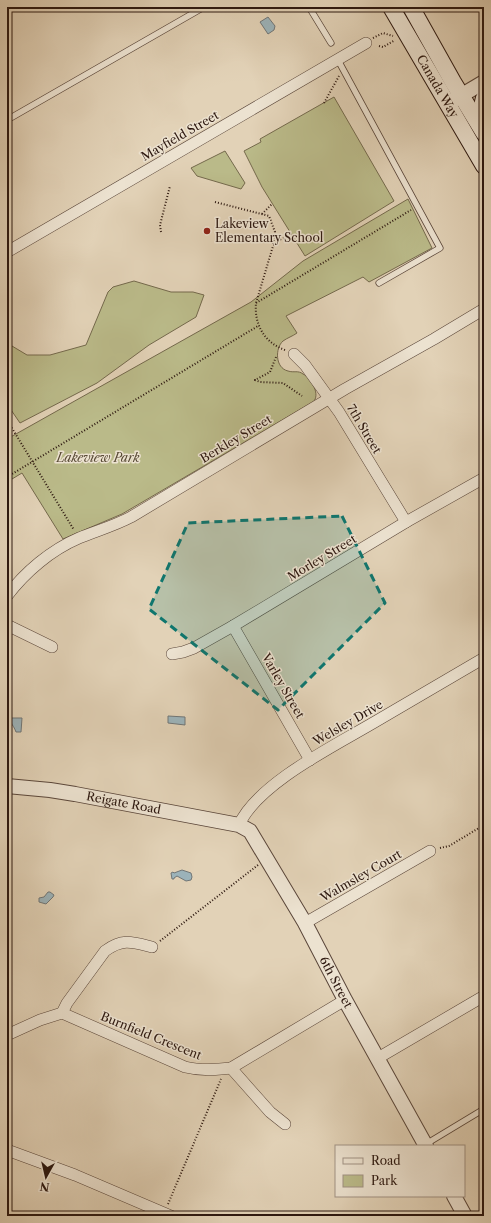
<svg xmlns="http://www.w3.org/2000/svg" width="491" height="1223" font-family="'Libre Caslon Text',serif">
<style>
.green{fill:#baba89;stroke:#74694c}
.water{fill:#9cb4bb;stroke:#707677}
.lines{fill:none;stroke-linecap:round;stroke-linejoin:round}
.service-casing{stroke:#5a463a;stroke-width:7}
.minor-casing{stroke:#5a463a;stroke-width:12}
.tertiary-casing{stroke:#5a463a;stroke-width:16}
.secondary-casing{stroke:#2d1810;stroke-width:18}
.path{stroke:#2d1810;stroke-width:2;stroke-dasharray:1 2;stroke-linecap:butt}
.service{stroke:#ece2d0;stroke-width:5.5}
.minor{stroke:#ece2d0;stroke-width:11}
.tertiary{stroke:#ece2d0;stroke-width:14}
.secondary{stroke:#ece2d0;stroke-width:16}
.marked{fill:#0f766e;fill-opacity:0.2;stroke:#0f766e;stroke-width:3;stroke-dasharray:8 5;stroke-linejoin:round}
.poi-dot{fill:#8f2418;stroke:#ece2d0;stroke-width:1.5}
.labels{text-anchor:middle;stroke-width:3;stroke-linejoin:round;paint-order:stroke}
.street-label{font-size:12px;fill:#2d1810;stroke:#ece2d0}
.poi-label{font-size:12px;fill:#2d1810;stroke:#ece2d0;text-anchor:start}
.park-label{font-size:12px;font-style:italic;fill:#574934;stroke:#ece2d0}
</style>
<rect width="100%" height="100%" fill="#e2d2b7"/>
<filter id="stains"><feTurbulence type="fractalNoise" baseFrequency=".005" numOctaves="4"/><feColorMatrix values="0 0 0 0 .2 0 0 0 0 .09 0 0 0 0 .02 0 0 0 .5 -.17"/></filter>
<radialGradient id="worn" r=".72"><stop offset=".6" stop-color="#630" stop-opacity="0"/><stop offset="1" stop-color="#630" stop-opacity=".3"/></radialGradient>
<!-- green -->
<g class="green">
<path d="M 334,97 L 394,201 L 305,256 L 262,187 L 244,151 L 261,142 L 260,139 Z"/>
<path d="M 225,151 L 245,183 L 241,189 L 197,176 L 191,168 Z"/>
<path d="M 408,199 L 432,248 L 369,282 L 363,277 L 286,316 L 297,333 C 293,336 287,338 283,341 C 275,348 275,368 288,371 C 294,373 298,370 303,374 C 311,378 321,395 313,402 L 122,514 L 63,539 L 22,473 L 7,482 L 7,439 L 251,302 L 303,261 Z"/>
<path d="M 134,281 L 171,292 L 193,292 L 204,295 L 196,317 L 149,345 L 97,383 L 20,423 L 7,404 L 7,343 L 27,355 L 50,355 L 86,345 L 108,292 L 113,287 Z"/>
</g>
<!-- water -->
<g class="water">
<path d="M 268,17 L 275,26 L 274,30 L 268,34 L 260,22 Z"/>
<path d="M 168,716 L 185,717 L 185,725 L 168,723 Z"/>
<path d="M 10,718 L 22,718 L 21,732 L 16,732 C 14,726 10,723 10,718 Z"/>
<path d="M 182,870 L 191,873 L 192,877 L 191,880 L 186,881 L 177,876 L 174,878 L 174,879 L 172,879 L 171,873 L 173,872 L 174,873 Z"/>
<path d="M 48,892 L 50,892 L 54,895 L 53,897 L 46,904 L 39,902 L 39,898 L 44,897 Z"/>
</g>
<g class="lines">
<!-- service casing -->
<g class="service-casing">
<g id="service">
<path d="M 309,7 L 331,43"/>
<path d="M 338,60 L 440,248 L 379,283"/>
<path d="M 7,120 L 204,7"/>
<path d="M 426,1144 L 484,1109"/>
</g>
</g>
<!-- minor casing -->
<g class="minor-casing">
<g id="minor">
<path d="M 7,252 L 366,43"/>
<path d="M 294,354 L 305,365 L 339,412 L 406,522"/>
<path d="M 7,596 C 25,572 51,550 79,538 C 96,531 114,526 131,517 L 345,389 L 434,339 L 484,309"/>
<path d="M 7,625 L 52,647"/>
<path d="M 233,626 L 310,760"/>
<path d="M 172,654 L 183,652 L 194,648 L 233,626 L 406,522 L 484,478"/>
<path d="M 239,825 C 257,784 334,746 373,723 C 410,701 447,680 484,658"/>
<path d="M 305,923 L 430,851"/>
<path d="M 62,1013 L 67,1003 L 105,951 C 123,938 132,942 152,947"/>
<path d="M 7,1035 L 40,1020 L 62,1013 L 185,1067 C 201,1071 215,1070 231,1068 L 345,1000"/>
<path d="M 378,1058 L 484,996"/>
<path d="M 231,1068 L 270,1112 L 285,1124"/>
<path d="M 7,1150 L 75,1175 L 171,1216"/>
</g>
</g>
<!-- tertiary casing -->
<g class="tertiary-casing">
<g id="tertiary">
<path d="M 452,101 L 484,82"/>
<path id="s1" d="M 7,786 L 50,790 L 75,794 L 239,825 L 250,831 L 305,923 L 345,1000 L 426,1146"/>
<path d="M 454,1196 L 465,1216"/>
</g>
</g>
<!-- secondary casing -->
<g class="secondary-casing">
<g id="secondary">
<path id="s2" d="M 391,7 L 484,166"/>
<path d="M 411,7 L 453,82 L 484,133"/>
<path d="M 484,98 L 483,102 L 484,122"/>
</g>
</g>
<!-- path -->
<g class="path">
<path d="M 373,38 L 383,33 L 393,36"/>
<path d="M 379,46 L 383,47 L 395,40"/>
<path d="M 324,103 L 339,76"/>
<path d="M 215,202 L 269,216 L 275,232 L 273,245"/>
<path d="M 262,214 L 272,204"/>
<path d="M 161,232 L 160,225 L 170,186"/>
<path d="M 256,303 L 411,210"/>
<path d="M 285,350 C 265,343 254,325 256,303 L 273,246 L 279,240 L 292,235"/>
<path d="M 276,357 L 270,372 L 255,380 L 260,382 L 283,383 L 302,396"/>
<path d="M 7,420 L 74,530"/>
<path d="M 7,477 L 258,326"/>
<path d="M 440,848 L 449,846 L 484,825"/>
<path d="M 160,941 L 258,865"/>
<path d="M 168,1204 L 221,1079"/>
</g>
<!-- service -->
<use href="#service" class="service"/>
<!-- minor -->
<use href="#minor" class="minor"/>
<!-- tertiary -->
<use href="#tertiary" class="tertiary"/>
<!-- secondary -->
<use href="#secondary" class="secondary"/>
</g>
<!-- marked area -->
<path class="marked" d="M 342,516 L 385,603 L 278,710 L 149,609 L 188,523 Z"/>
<!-- markers -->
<circle class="poi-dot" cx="207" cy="231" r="4"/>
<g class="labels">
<!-- street labels -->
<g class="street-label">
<text dy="4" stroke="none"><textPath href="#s2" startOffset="92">Canada Way</textPath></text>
<text transform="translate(180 136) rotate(-30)" y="4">Mayfield Street</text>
<text transform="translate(364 429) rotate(59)" y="4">7th Street</text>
<text transform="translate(236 439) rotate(-31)" y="4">Berkley Street</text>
<text transform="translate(322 558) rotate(-31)" y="4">Morley Street</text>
<text transform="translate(283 686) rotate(60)" y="4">Varley Street</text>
<text transform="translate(348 723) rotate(-30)" y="4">Welsley Drive</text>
<text dy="4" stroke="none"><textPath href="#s1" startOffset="118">Reigate Road</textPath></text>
<text transform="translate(361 876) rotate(-30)" y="4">Walmsley Court</text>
<text dy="4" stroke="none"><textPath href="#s1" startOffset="422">6th Street</textPath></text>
<text transform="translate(151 1036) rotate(22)" y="4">Burnfield Crescent</text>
</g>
<!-- poi labels -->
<g class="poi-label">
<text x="215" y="228">Lakeview<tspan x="215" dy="14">Elementary School</tspan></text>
</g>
<!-- park labels -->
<g class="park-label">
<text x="98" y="462">Lakeview Park</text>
</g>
</g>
<!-- margin -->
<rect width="491" height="1223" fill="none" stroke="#e2d2b7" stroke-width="24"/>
<rect x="8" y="8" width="475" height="1207" fill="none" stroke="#2d1810" stroke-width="2"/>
<rect x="12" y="12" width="467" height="1199" fill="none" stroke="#2d1810"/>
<!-- legend -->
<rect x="335" y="1145" width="130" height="52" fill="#ece2d0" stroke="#a09183"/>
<rect x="343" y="1158" width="20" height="6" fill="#ece2d0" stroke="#a09183"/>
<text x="371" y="1165" font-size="12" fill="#2d1810">Road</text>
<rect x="343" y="1175" width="20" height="12" fill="#baba89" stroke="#a09183"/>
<text x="371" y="1185" font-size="12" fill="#2d1810">Park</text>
<!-- north arrow -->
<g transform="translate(46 1177) rotate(188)" stroke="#ece2d0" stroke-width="3" paint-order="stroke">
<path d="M0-3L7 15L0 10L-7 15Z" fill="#2d1810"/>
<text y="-6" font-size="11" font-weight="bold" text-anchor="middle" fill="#2d1810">N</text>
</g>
<rect width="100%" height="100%" filter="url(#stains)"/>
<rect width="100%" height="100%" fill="url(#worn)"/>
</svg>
